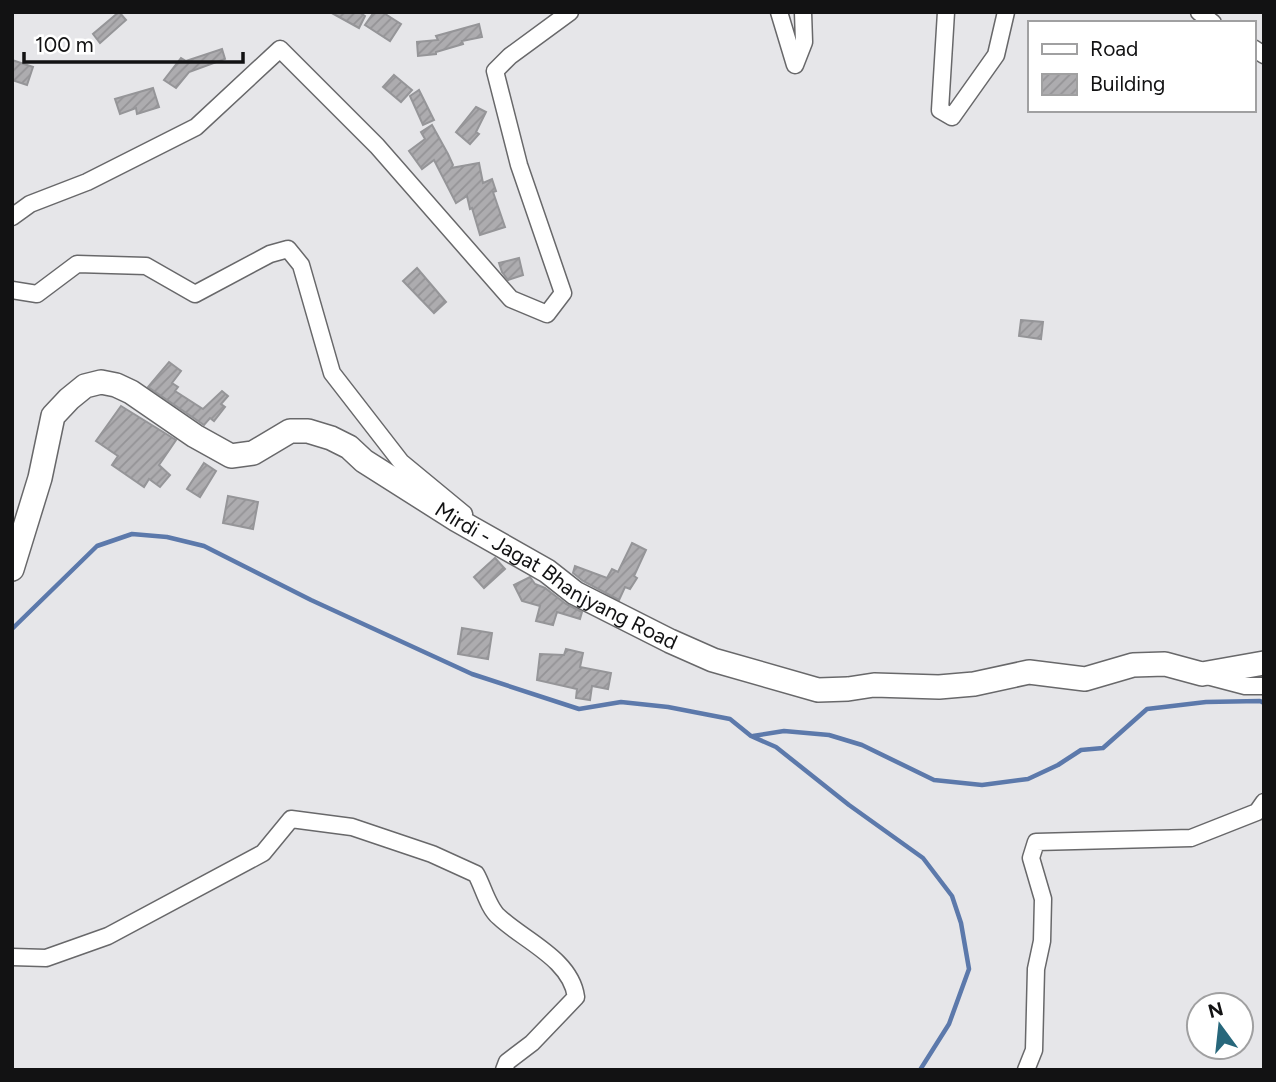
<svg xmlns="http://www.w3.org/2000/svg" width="1276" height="1082" font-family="Figtree,sans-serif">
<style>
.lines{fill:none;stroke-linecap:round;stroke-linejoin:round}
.stream{stroke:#5c79ab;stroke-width:4.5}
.building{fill:url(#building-hatch);stroke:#959598;stroke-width:2}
.street-casing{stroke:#68686a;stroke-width:19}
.secondary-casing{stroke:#68686a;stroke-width:26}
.street{stroke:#fff;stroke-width:16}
.secondary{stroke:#fff;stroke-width:23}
.labels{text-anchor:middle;stroke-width:5;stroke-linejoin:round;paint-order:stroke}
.street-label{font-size:21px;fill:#121213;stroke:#fff}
</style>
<defs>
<pattern id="building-hatch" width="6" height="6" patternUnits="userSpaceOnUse" patternTransform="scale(1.75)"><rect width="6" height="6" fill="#adacaf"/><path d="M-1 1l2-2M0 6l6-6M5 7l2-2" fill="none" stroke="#949396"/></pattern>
</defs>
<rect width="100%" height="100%" fill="#e6e6e9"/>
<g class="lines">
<!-- stream -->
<g class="stream">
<path d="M 12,629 L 97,546 L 132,534 L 167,537 L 204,546 L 311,600 L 472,674 L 579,709 L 621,702 L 668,707 L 730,719 L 751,736 L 776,747 L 849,805 L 923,858 L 952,896 L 961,923 L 969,969 L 949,1024 L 920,1070"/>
<path d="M 753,736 L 784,731 L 829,735 L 862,745 L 934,780 L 982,785 L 1028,779 L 1058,765 L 1081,750 L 1103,748 L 1147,709 L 1206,702 L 1260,701 L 1264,703"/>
</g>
</g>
<!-- building -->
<g class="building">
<path d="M 119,12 L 126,20 L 100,43 L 93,34 Z"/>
<path d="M 330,12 L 359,12 L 365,16 L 359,28 Z"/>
<path d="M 374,12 L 382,12 L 401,24 L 390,41 L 365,25 Z"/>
<path d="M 479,24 L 482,37 L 462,41 L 463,44 L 436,52 L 436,54 L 418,56 L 417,42 L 438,40 L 436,36 Z"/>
<path d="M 222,49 L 225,59 L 189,72 L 176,88 L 164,80 L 181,58 L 186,61 Z"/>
<path d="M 12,60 L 33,67 L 27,85 L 12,80 Z"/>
<path d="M 394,75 L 412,90 L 401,102 L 383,87 Z"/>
<path d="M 153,88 L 159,107 L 137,114 L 136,108 L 120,114 L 115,99 Z"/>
<path d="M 419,90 L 434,120 L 423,125 L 410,96 Z"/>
<path d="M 476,107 L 486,112 L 476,132 L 479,134 L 470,144 L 456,132 Z"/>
<path d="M 432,125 L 448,154 L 453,165 L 451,168 L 479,163 L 483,183 L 492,179 L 496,191 L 493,192 L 505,227 L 480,235 L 472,208 L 470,209 L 467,196 L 456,203 L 434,160 L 422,169 L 409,151 L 425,139 L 421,132 Z"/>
<path d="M 519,258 L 523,275 L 508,280 L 502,272 L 499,263 Z"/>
<path d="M 417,268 L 446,302 L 434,313 L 403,281 Z"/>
<path d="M 1021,320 L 1043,322 L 1041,339 L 1019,336 Z"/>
<path d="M 169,362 L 181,371 L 172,383 L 178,387 L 175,391 L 203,409 L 222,391 L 228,396 L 221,404 L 225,407 L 214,421 L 210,418 L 204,425 L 148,387 Z"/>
<path d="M 121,406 L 176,440 L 159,465 L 170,475 L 160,487 L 149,479 L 144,487 L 112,465 L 118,456 L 96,441 Z"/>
<path d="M 204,463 L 216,471 L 200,497 L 187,489 Z"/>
<path d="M 228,496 L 258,502 L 253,529 L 223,523 Z"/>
<path d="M 632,543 L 646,550 L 634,576 L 637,578 L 630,589 L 625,587 L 619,600 L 583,581 L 573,573 L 575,566 L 607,578 L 612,569 L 618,572 Z"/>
<path d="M 495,558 L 505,569 L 484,588 L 474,577 Z"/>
<path d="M 530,577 L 535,584 L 545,588 L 566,604 L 582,612 L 580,619 L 557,612 L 553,625 L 536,621 L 540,606 L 522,601 L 514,585 Z"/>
<path d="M 462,628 L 492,633 L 488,659 L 458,654 Z"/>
<path d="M 566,649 L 583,653 L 580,667 L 611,673 L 608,689 L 592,686 L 590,700 L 576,698 L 577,689 L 537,680 L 540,654 L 564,655 Z"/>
</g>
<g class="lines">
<!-- street casing -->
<g class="street-casing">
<g id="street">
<path d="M 779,12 L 795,65 L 804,42 L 803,12"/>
<path d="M 946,12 L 940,110 L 952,117 L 996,55 L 1006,12"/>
<path d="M 1199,12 L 1213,23"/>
<path d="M 1253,48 L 1264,55"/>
<path d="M 12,217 L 30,204 L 87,182 L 196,127 L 280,49 L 377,146 L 511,299 L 547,314 L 563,293 L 519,165 L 495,71 L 510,56 L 570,12"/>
<path d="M 12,290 L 37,294 L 77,264 L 146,266 L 195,294 L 270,254 L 288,249 L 301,265 L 332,373 L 401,462 L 464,514"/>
<path d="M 1207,676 L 1245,686 L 1264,686"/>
<path d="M 12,957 L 46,958 L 108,936 L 263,853 L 291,819 L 352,827 L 432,854 L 476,874 C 483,886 488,908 499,917 C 523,940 571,959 576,997 L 532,1043 L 507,1062 L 504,1070"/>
<path d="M 1026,1070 L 1034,1050 L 1036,969 L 1042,941 L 1043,899 L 1031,858 L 1036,842 L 1191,838 L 1257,812 L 1264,802"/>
</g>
</g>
<!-- secondary casing -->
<g class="secondary-casing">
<g id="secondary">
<path id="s1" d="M 12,569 L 40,478 L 53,416 L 69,399 L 85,386 L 101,382 L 116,385 L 131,392 L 195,436 L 231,456 L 253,453 L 290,431 L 308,431 L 331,438 L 349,447 L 364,461 L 457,520 L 547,571 L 575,593 L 670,641 L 713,660 L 818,690 L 848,689 L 874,685 L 939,687 L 974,684 L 1029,672 L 1085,679 L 1133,665 L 1165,664 L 1202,674 L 1264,663"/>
</g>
</g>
<!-- street -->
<use href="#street" class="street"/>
<!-- secondary -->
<use href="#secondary" class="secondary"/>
</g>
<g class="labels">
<!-- street labels -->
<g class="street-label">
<text dy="7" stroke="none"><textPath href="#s1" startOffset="742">Mirdi - Jagat Bhanjyang Road</textPath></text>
</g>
</g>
<!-- border -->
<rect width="1276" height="1082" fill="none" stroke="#121213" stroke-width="28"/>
<!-- legend -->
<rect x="1028" y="21" width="228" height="91" fill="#ffffff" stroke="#a0a0a1" stroke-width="2"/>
<rect x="1042" y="44" width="35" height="10" fill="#ffffff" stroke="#a0a0a1" stroke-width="2"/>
<text x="1090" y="56" font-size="21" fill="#121213">Road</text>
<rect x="1042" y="74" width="35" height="21" fill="url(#building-hatch)" stroke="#a0a0a1" stroke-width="2"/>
<text x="1090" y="91" font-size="21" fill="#121213">Building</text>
<!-- north arrow -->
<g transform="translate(1220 1026) rotate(345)"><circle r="33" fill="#ffffff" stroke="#a0a0a1" stroke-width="2"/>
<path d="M0-5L12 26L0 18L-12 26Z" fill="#27677b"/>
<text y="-10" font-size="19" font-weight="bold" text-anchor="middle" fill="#121213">N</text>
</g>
<!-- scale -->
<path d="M24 52v10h219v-10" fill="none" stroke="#121213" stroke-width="3.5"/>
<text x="35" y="52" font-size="21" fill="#121213" stroke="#ffffff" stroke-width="5" paint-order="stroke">100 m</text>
</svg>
